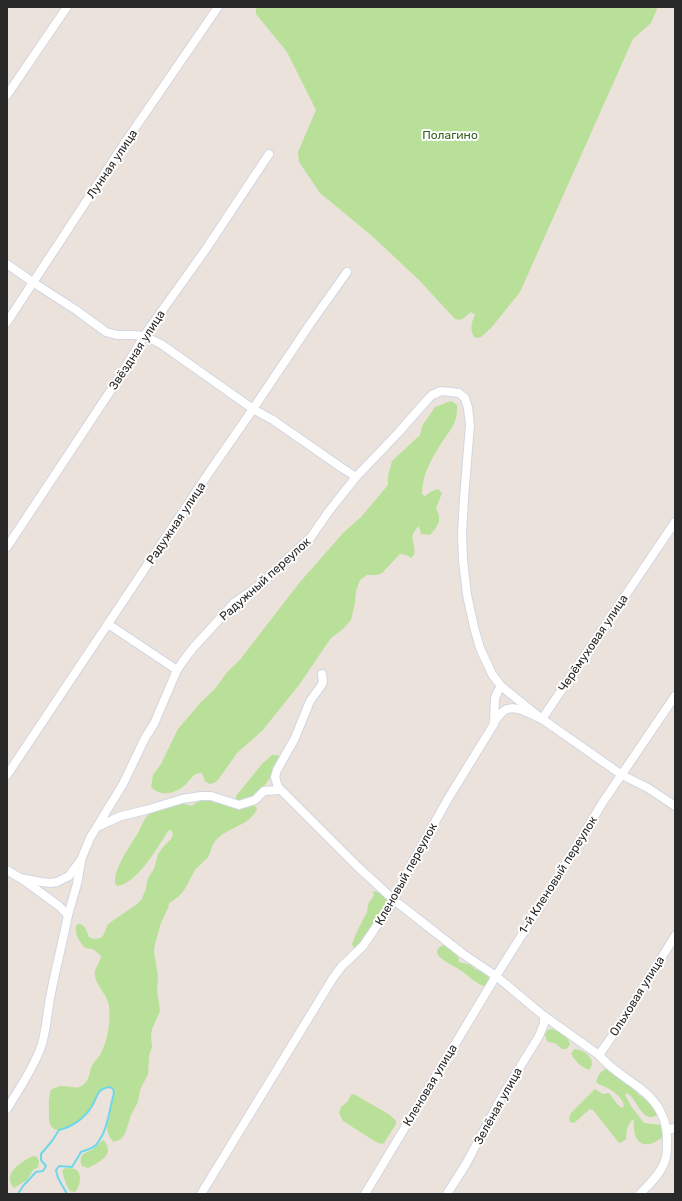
<svg xmlns="http://www.w3.org/2000/svg" width="682" height="1201" font-family="Rubik,sans-serif">
<style>
.green{fill:#b9e099}
.lines{fill:none;stroke-linecap:round;stroke-linejoin:round}
.stream{stroke:#70d7eb;stroke-width:2}
.street-casing{stroke:#d1d6e2;stroke-width:10}
.street{stroke:#fff;stroke-width:8}
.labels{text-anchor:middle;stroke-width:4;stroke-linejoin:round;paint-order:stroke}
.park-label{font-size:12px;fill:#32641c;stroke:#fff}
.street-label{font-size:12px;fill:#292929;stroke:#fff}
</style>
<rect width="100%" height="100%" fill="#ebe2db"/>
<!-- green -->
<g class="green">
<path d="M 256,7 L 656,7 L 657,9 L 651,23 L 633,39 L 520,292 L 491,328 L 481,337 L 478,338 L 474,337 C 470,329 471,323 475,315 L 471,312 C 465,316 463,322 455,319 L 419,280 L 372,236 L 320,193 L 299,162 L 298,152 L 316,110 L 287,52 L 256,14 Z"/>
<path d="M 451,401 L 457,405 C 458,422 451,429 442,442 C 432,458 422,474 422,494 L 425,496 L 432,491 L 438,489 L 442,493 L 436,508 L 439,516 L 439,522 L 435,529 L 430,535 L 421,534 L 419,526 C 406,538 417,543 414,555 L 411,558 L 406,555 L 400,554 L 382,573 L 377,575 L 367,575 L 360,580 L 356,591 L 355,603 L 351,620 L 343,629 L 331,638 L 299,685 L 262,731 L 237,753 L 218,780 L 214,783 L 209,784 L 205,781 L 202,773 C 202,773 196,773 196,774 C 193,775 190,780 187,783 C 178,793 161,798 151,787 L 153,775 L 161,764 L 178,729 L 201,702 L 214,690 L 228,671 L 239,661 L 300,582 L 344,532 L 361,517 L 388,485 L 388,476 L 392,461 L 420,435 L 422,426 L 435,407 Z"/>
<path d="M 272,755 L 277,755 L 280,757 L 280,761 C 270,777 259,802 237,801 L 236,799 L 236,796 L 262,764 Z"/>
<path d="M 203,799 L 254,804 L 257,809 C 250,825 230,827 218,838 C 210,845 213,849 208,857 C 205,861 199,865 195,870 C 190,878 186,890 179,896 C 176,899 172,901 169,903 L 168,908 L 161,923 L 155,944 L 154,951 L 158,976 L 157,990 L 160,1011 L 152,1029 L 151,1036 L 152,1047 L 149,1056 L 148,1074 L 140,1090 L 138,1102 L 131,1115 L 125,1134 L 121,1139 L 114,1142 C 100,1131 111,1107 114,1093 L 113,1089 L 111,1087 C 108,1088 104,1088 101,1089 C 96,1093 95,1101 92,1106 C 87,1115 65,1135 54,1129 C 49,1126 49,1120 49,1115 C 49,1106 48,1099 51,1090 C 55,1088 58,1086 63,1086 C 70,1086 76,1090 83,1085 C 90,1080 89,1072 92,1066 C 94,1061 99,1058 101,1053 C 108,1040 112,1016 108,1002 C 105,991 93,983 95,971 C 96,966 100,962 101,957 C 100,953 95,952 93,949 L 85,948 C 79,940 75,937 76,926 L 78,924 C 85,924 87,932 89,937 L 93,939 L 100,938 L 103,936 L 108,924 L 137,904 L 142,899 L 146,888 L 148,878 L 154,869 L 158,854 L 163,847 L 171,839 L 173,834 L 171,830 L 168,831 C 158,847 137,884 117,886 L 115,883 C 114,868 130,846 138,833 C 142,825 145,815 154,811 C 160,808 174,804 181,803 C 185,803 189,807 193,805 C 197,803 198,800 203,799 Z"/>
<path d="M 372,891 L 381,893 L 389,898 L 388,905 L 375,924 L 365,935 L 358,948 L 354,948 L 352,944 C 356,932 362,922 367,912 C 368,910 367,907 368,905 C 369,901 373,899 374,894 Z"/>
<path d="M 444,945 L 448,946 L 458,955 L 459,962 L 471,965 L 476,970 L 481,970 L 485,973 L 489,978 L 487,985 L 483,986 C 474,982 468,975 460,970 C 454,966 445,962 441,958 C 434,953 437,947 444,945 Z"/>
<path d="M 552,1029 C 560,1031 569,1036 570,1045 L 566,1049 L 562,1049 L 555,1043 L 548,1042 L 546,1039 L 545,1034 L 548,1030 Z"/>
<path d="M 574,1049 C 584,1049 598,1060 589,1070 C 581,1067 576,1062 571,1054 Z"/>
<path d="M 607,1068 L 611,1071 L 617,1077 L 626,1081 L 639,1095 L 650,1102 L 658,1114 C 642,1127 637,1096 626,1093 L 625,1095 L 631,1106 L 644,1123 L 661,1125 L 664,1130 L 664,1136 C 645,1152 632,1144 634,1121 L 632,1120 L 627,1128 L 626,1139 L 622,1142 L 619,1143 L 593,1110 L 590,1109 L 574,1123 L 570,1122 L 569,1118 L 571,1113 L 595,1089 L 603,1094 L 609,1093 L 618,1105 L 622,1108 L 624,1106 C 622,1097 614,1091 605,1087 C 602,1085 599,1085 596,1082 C 598,1075 600,1072 607,1068 Z"/>
<path d="M 354,1094 L 390,1115 L 396,1121 L 396,1124 L 384,1143 L 382,1144 L 376,1142 L 343,1121 L 339,1113 L 341,1107 L 348,1101 L 351,1095 Z"/>
<path d="M 104,1140 C 105,1142 108,1146 108,1149 C 110,1157 94,1165 88,1168 L 82,1166 C 78,1154 84,1154 93,1149 C 97,1146 100,1142 104,1140 Z"/>
<path d="M 33,1156 L 37,1157 L 39,1161 L 38,1167 L 33,1170 L 27,1180 L 14,1188 C 1,1174 22,1161 33,1156 Z"/>
<path d="M 65,1168 C 68,1168 72,1168 75,1169 C 83,1173 80,1187 75,1192 L 70,1191 L 66,1184 L 62,1171 Z"/>
</g>
<g class="lines">
<!-- stream -->
<path class="stream" d="M 18,1194 L 23,1186 L 36,1172 L 43,1171 L 46,1166 L 41,1160 L 41,1154 L 52,1141 L 59,1130 C 72,1127 85,1118 92,1106 C 98,1096 96,1089 110,1087 L 113,1089 L 114,1093 C 109,1110 108,1131 96,1145 C 92,1149 86,1150 81,1152 L 72,1167 L 59,1166 L 56,1170 L 58,1178 L 67,1194"/>
<!-- street casing -->
<g class="street-casing">
<g id="street">
<path d="M 7,95 L 67,7"/>
<path d="M 7,264 L 34,283 L 76,310 L 106,332 L 117,335 L 133,335 L 144,336 L 161,344 L 253,409 L 273,420 L 342,468 L 356,477"/>
<path d="M 7,322 L 124,144 L 218,7"/>
<path d="M 7,547 L 119,378 L 144,336 L 206,249 L 269,154"/>
<path d="M 108,624 L 177,670"/>
<path d="M 322,674 L 323,682 L 321,686 L 310,701 L 295,738 L 277,770 L 275,777 L 278,787 L 358,867 L 394,900 L 463,954 L 496,976 L 544,1016 L 599,1055 C 610,1069 627,1078 641,1089 C 660,1104 668,1121 667,1145 C 667,1151 667,1157 664,1163 C 660,1175 648,1185 640,1194"/>
<path d="M 494,722 C 497,718 501,713 505,710 C 516,704 532,715 542,719 L 675,522"/>
<path d="M 7,775 L 208,474 L 253,409 L 310,324 L 347,272"/>
<path d="M 99,826 L 121,816 L 146,810 L 182,799 L 201,796 L 211,796 L 239,805 L 255,800 L 264,791 L 280,790"/>
<path d="M 7,870 L 20,878 L 41,882 L 51,883 L 57,882 L 69,876 L 81,860 L 90,838 L 123,784 L 145,738 L 154,724 L 177,670 L 186,657 L 194,647 L 234,603 L 261,584 L 311,537 L 329,511 L 356,477 L 398,433 L 428,399 L 432,395 L 441,391 L 459,393 L 465,398 L 468,408 L 470,425 L 464,498 L 462,534 L 463,560 L 467,595 L 474,627 L 480,648 L 492,674 L 501,686 L 542,719 L 622,775 L 648,788 L 675,806"/>
<path d="M 68,915 L 77,884 L 81,861"/>
<path d="M 599,1055 L 617,1029 L 675,936"/>
<path d="M 7,1109 C 19,1089 33,1069 41,1047 C 47,1029 47,1011 51,993 C 56,967 63,941 68,915 L 59,906 L 22,879"/>
<path d="M 666,1127 L 671,1129 L 675,1128"/>
<path d="M 201,1194 L 333,978 L 342,966 L 363,946 L 389,908 L 411,865 L 449,797 L 494,724 L 495,698 L 498,691 L 501,686"/>
<path d="M 365,1194 L 496,976 L 539,908 L 603,802 L 675,696"/>
<path d="M 447,1194 L 466,1164 L 501,1098 L 539,1036 L 544,1024 L 544,1016"/>
</g>
</g>
<!-- street -->
<use href="#street" class="street"/>
</g>
<g class="labels">
<!-- park labels -->
<g class="park-label">
<text x="450" y="139">Полагино</text>
</g>
<!-- street labels -->
<g class="street-label">
<text transform="translate(112 164) rotate(-56)" y="4">Лунная улица</text>
<text transform="translate(137 350) rotate(-57)" y="4">Звёздная улица</text>
<text transform="translate(176 523) rotate(-56)" y="4">Радужная улица</text>
<text transform="translate(265 579) rotate(-42)" y="4">Радужный переулок</text>
<text transform="translate(593 643) rotate(-56)" y="4">Черёмуховая улица</text>
<text transform="translate(406 874) rotate(-61)" y="4">Кленовый переулок</text>
<text transform="translate(558 875) rotate(-58)" y="4">1-й Кленовый переулок</text>
<text transform="translate(637 996) rotate(-58)" y="4">Ольховая улица</text>
<text transform="translate(430 1085) rotate(-59)" y="4">Кленовая улица</text>
<text transform="translate(498 1106) rotate(-61)" y="4">Зелёная улица</text>
</g>
</g>
<!-- border -->
<rect width="682" height="1201" fill="none" stroke="#292929" stroke-width="16"/>
</svg>
